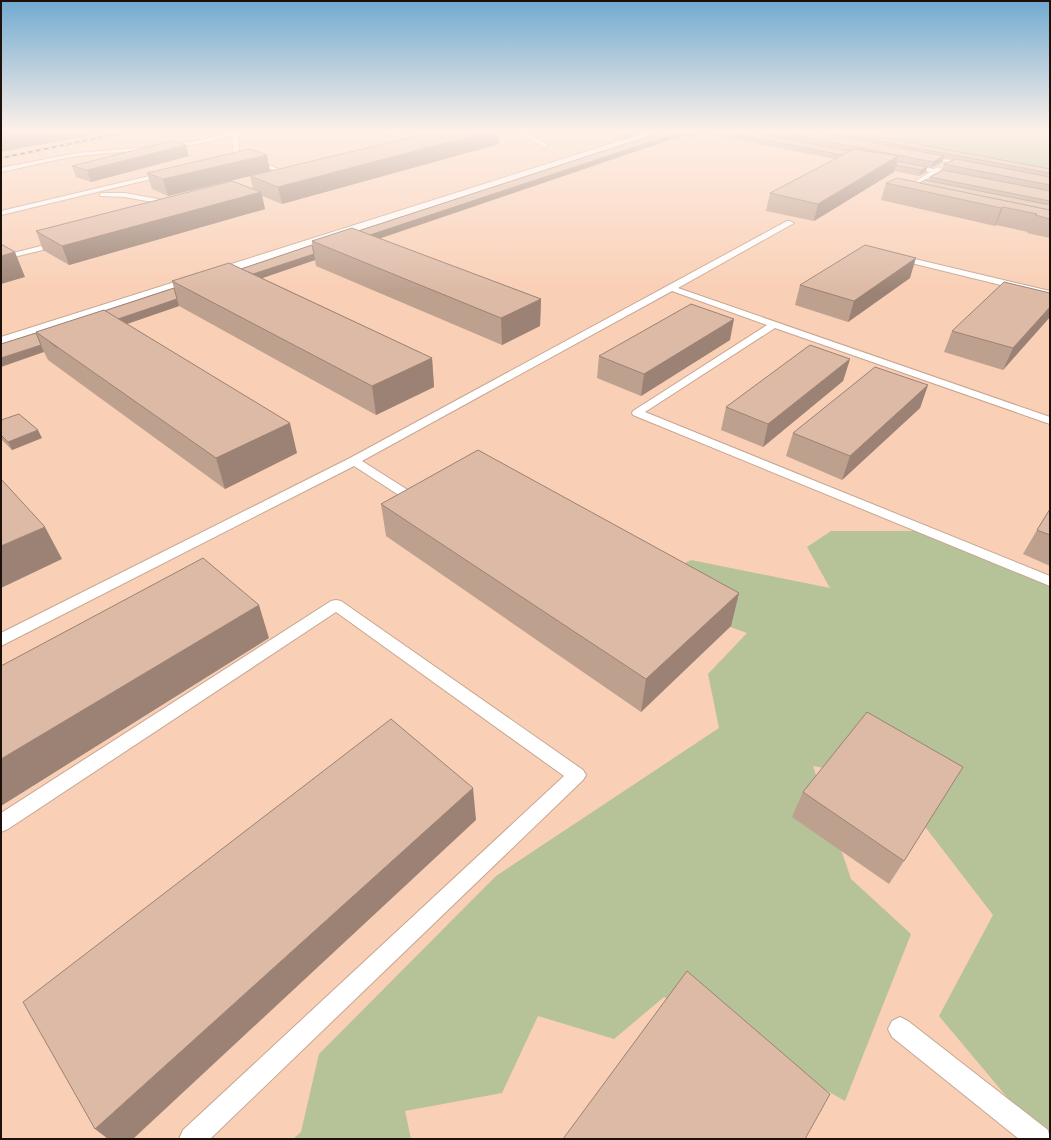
<svg xmlns="http://www.w3.org/2000/svg" width="1051" height="1140" font-family="'Sofia Sans Condensed',sans-serif">
<style>
.built{fill:#f9cfb5}
.green{fill:#b6c298}
.lines{fill:none;stroke-linecap:round;stroke-linejoin:round}
.lane-casing{stroke:#c7a691;stroke-width:2}
.street-casing{stroke:#c7a691;stroke-width:2}
.lane{fill:#fff;fill-rule:evenodd}
.street{fill:#fff;fill-rule:evenodd}
.rail-casing{stroke:#403228;stroke-width:2}
.rail{stroke:#fcdfce;stroke-width:1.5;stroke-dasharray:4;stroke-linecap:butt}
.wall{fill:#bea08f}
.shaded-wall{fill:#9b8274}
.building{fill:#ddbaa6;stroke:#9b8274}
</style>
<rect width="100%" height="100%" fill="#fcdfce"/>
<!-- built -->
<path class="built" d="M 1,131 L 820,131 L 1050,175 L 1050,1139 L 1,1139 Z"/>
<!-- green -->
<g class="green">
<path d="M 829,131 L 1050,131 L 1050,173 Z"/>
<path d="M 831,531 L 924,531 L 1050,585 L 1050,1139 L 1042,1139 L 939,1016 L 993,915 L 916,815 L 921,786 L 813,766 L 851,879 L 911,934 L 845,1101 L 664,997 L 614,1039 L 538,1016 L 502,1093 L 405,1111 L 411,1139 L 293,1139 L 301,1132 L 319,1054 L 496,876 L 719,728 L 708,674 L 747,633 L 666,604 L 659,577 L 691,560 L 830,588 L 807,547 Z"/>
</g>
<g class="lines">
<!-- lane casing -->
<g class="lane-casing">
<g id="lane">
<path d="M 232,131 L 238,131 L 239,156 L 298,175 L 293,176 L 234,158 L 232,135 C 185,150 137,150 88,155 C 58,158 30,166 1,172 L 1,168 L 77,153 L 162,146 L 198,141 Z"/>
<path d="M 380,131 L 389,131 L 430,143 L 427,145 Z"/>
<path d="M 516,131 L 523,131 L 549,146 L 544,147 Z"/>
<path d="M 925,154 L 969,163 L 972,165 L 969,167 L 923,157 L 923,155 Z"/>
<path d="M 909,164 L 934,169 L 939,167 L 942,169 L 940,171 L 960,176 L 957,178 L 936,173 L 904,193 L 900,193 L 900,191 L 930,172 L 907,167 L 907,165 Z"/>
<path d="M 166,172 L 169,174 L 168,175 L 1,215 L 1,211 Z"/>
<path d="M 102,193 L 125,193 L 174,202 L 177,204 L 174,206 L 125,197 L 100,196 L 100,194 Z"/>
<path d="M 787,221 L 790,221 L 794,223 L 678,288 L 1050,417 L 1050,424 L 775,328 L 645,412 L 1050,576 L 1050,586 L 633,415 L 632,413 L 633,411 L 767,325 L 672,291 L 362,461 L 422,499 L 424,502 L 422,505 L 414,505 L 354,466 L 1,646 L 1,633 L 350,458 Z"/>
<path d="M 61,241 L 64,241 L 64,245 L 1,260 L 1,256 Z"/>
<path d="M 895,255 L 898,255 L 1050,291 L 1050,297 L 895,259 Z"/>
<path d="M 336,600 L 341,601 L 583,770 L 586,775 L 583,780 L 210,1139 L 179,1139 L 183,1130 L 564,776 L 336,612 L 8,829 L 1,832 L 1,813 L 331,601 Z"/>
<path d="M 900,1017 L 908,1021 L 1048,1130 L 1050,1139 L 1019,1139 L 892,1037 L 888,1029 L 892,1021 Z"/>
</g>
</g>
<!-- street casing -->
<g class="street-casing">
<path id="street" d="M 651,131 L 664,131 L 663,133 L 1,346 L 1,337 Z"/>
</g>
<!-- lane -->
<use href="#lane" class="lane"/>
<!-- street -->
<use href="#street" class="street"/>
<!-- rail casing -->
<g class="rail-casing">
<path id="rail" d="M 1,158 L 132,131"/>
</g>
<!-- rail -->
<use href="#rail" class="rail"/>
</g>
<!-- wall -->
<g class="wall">
<path d="M 258,131 L 277,131 L 268,135 L 259,134 Z"/>
<path d="M 284,131 L 301,131 L 293,135 L 284,134 Z"/>
<path d="M 595,131 L 646,131 L 624,138 Z"/>
<path d="M 665,131 L 848,131 L 1050,169 L 1050,238 L 1027,233 L 1028,232 L 996,225 L 995,226 L 881,200 L 886,183 L 920,183 L 929,180 L 930,177 L 942,170 L 944,164 L 952,160 L 943,159 L 942,162 L 931,168 L 927,167 L 926,172 L 919,176 L 894,171 L 894,172 L 814,221 L 766,211 L 770,193 L 835,159 L 702,133 L 691,137 L 684,135 L 379,239 L 541,299 L 540,326 L 502,345 L 316,266 L 315,260 L 262,278 L 432,358 L 434,387 L 376,415 L 179,306 L 127,324 L 297,453 L 225,489 L 48,360 L 44,352 L 1,344 L 174,288 L 172,281 L 241,269 L 312,245 L 312,241 L 358,231 Z"/>
<path d="M 499,144 L 282,204 L 262,196 L 265,209 L 69,265 L 43,250 L 36,231 L 253,189 L 250,176 Z"/>
<path d="M 189,156 L 91,182 L 76,177 L 72,166 Z"/>
<path d="M 270,171 L 168,196 L 152,189 L 147,173 Z"/>
<path d="M 910,278 L 848,322 L 795,305 L 800,285 Z"/>
<path d="M 1050,293 L 1050,317 L 1003,370 L 944,352 L 952,331 Z"/>
<path d="M 730,340 L 641,396 L 597,378 L 599,356 Z"/>
<path d="M 850,359 L 843,381 L 763,447 L 721,430 L 726,407 Z"/>
<path d="M 928,385 L 920,408 L 842,480 L 786,456 L 793,433 Z"/>
<path d="M 1,420 L 42,438 L 12,450 L 1,439 Z"/>
<path d="M 381,504 L 739,593 L 731,626 L 641,712 L 386,536 Z"/>
<path d="M 1050,509 L 1050,566 L 1023,554 L 1037,530 Z"/>
<path d="M 803,792 L 904,861 L 889,884 L 792,817 Z"/>
</g>
<!-- shaded-wall -->
<g class="shaded-wall">
<path d="M 1,131 L 114,131 L 1,152 Z"/>
<path d="M 267,131 L 277,131 L 268,135 Z"/>
<path d="M 292,131 L 301,131 L 293,135 Z"/>
<path d="M 491,131 L 499,131 L 499,144 L 282,204 L 278,187 Z"/>
<path d="M 624,131 L 646,131 L 624,138 Z"/>
<path d="M 683,131 L 684,131 L 684,135 L 339,252 L 330,248 Z"/>
<path d="M 694,131 L 702,131 L 702,133 L 691,137 L 691,132 Z"/>
<path d="M 186,145 L 189,156 L 91,182 L 87,170 Z"/>
<path d="M 267,155 L 270,171 L 168,196 L 163,179 Z"/>
<path d="M 898,156 L 894,172 L 814,221 L 818,204 Z"/>
<path d="M 944,156 L 942,162 L 931,168 L 933,162 Z"/>
<path d="M 927,167 L 926,172 L 919,176 L 921,170 Z"/>
<path d="M 261,192 L 265,209 L 69,265 L 62,246 Z"/>
<path d="M 1003,207 L 996,225 L 995,226 L 1001,208 Z"/>
<path d="M 15,252 L 25,277 L 1,284 L 1,256 Z"/>
<path d="M 314,254 L 315,260 L 204,298 L 195,293 Z"/>
<path d="M 916,258 L 910,278 L 848,322 L 854,301 Z"/>
<path d="M 177,299 L 179,306 L 57,348 L 49,342 Z"/>
<path d="M 541,299 L 540,326 L 502,345 L 501,318 Z"/>
<path d="M 1050,307 L 1050,317 L 1003,370 L 1013,348 Z"/>
<path d="M 734,319 L 730,340 L 641,396 L 644,374 Z"/>
<path d="M 41,345 L 44,352 L 1,367 L 1,358 Z"/>
<path d="M 432,358 L 434,387 L 376,415 L 372,386 Z"/>
<path d="M 850,359 L 843,381 L 763,447 L 768,424 Z"/>
<path d="M 928,385 L 920,408 L 842,480 L 850,456 Z"/>
<path d="M 290,423 L 297,453 L 225,489 L 216,458 Z"/>
<path d="M 38,430 L 42,438 L 12,450 L 8,442 Z"/>
<path d="M 45,527 L 62,559 L 1,588 L 1,546 Z"/>
<path d="M 739,593 L 731,626 L 641,712 L 646,679 Z"/>
<path d="M 259,605 L 269,638 L 1,806 L 1,759 Z"/>
<path d="M 473,788 L 476,820 L 133,1139 L 108,1139 L 95,1129 Z"/>
</g>
<!-- building -->
<g class="building">
<path d="M 437,131 L 491,131 L 278,187 L 250,176 Z"/>
<path d="M 665,131 L 683,131 L 370,235 L 358,231 Z"/>
<path d="M 718,131 L 746,131 L 849,151 L 842,155 Z"/>
<path d="M 773,131 L 811,131 L 944,156 L 933,162 Z"/>
<path d="M 826,131 L 848,131 L 1050,169 L 1050,173 Z"/>
<path d="M 171,141 L 186,145 L 87,170 L 72,166 Z"/>
<path d="M 250,149 L 267,155 L 163,179 L 147,173 Z"/>
<path d="M 854,149 L 898,156 L 818,204 L 770,193 Z"/>
<path d="M 956,159 L 1050,177 L 1050,185 L 944,164 Z"/>
<path d="M 897,161 L 927,167 L 921,170 L 896,165 Z"/>
<path d="M 943,170 L 1050,191 L 1050,201 L 930,177 Z"/>
<path d="M 897,178 L 1050,210 L 1050,219 L 1035,215 L 1037,214 L 1003,207 L 1001,208 L 886,183 Z"/>
<path d="M 925,180 L 1050,205 L 1050,210 L 920,183 Z"/>
<path d="M 232,181 L 261,192 L 62,246 L 36,231 Z"/>
<path d="M 352,228 L 541,299 L 501,318 L 312,241 Z"/>
<path d="M 1,244 L 15,252 L 1,256 Z"/>
<path d="M 312,245 L 314,254 L 253,274 L 241,269 Z"/>
<path d="M 865,245 L 916,258 L 854,301 L 800,285 Z"/>
<path d="M 229,263 L 432,358 L 372,386 L 172,281 Z"/>
<path d="M 1004,282 L 1050,293 L 1050,307 L 1013,348 L 952,331 Z"/>
<path d="M 174,288 L 177,299 L 118,319 L 104,311 Z"/>
<path d="M 691,304 L 734,319 L 644,374 L 599,356 Z"/>
<path d="M 104,310 L 290,423 L 216,458 L 36,332 Z"/>
<path d="M 36,333 L 41,345 L 1,358 L 1,344 Z"/>
<path d="M 810,345 L 850,359 L 768,424 L 726,407 Z"/>
<path d="M 875,367 L 928,385 L 850,456 L 793,433 Z"/>
<path d="M 19,414 L 38,430 L 8,442 L 1,435 L 1,420 Z"/>
<path d="M 478,450 L 739,593 L 646,679 L 381,504 Z"/>
<path d="M 1,479 L 45,527 L 1,546 Z"/>
<path d="M 1050,509 L 1050,535 L 1037,530 Z"/>
<path d="M 203,558 L 259,605 L 1,759 L 1,666 Z"/>
<path d="M 867,712 L 963,767 L 904,861 L 803,792 Z"/>
<path d="M 391,719 L 473,788 L 95,1129 L 23,1002 Z"/>
<path d="M 687,971 L 830,1094 L 805,1139 L 563,1139 Z"/>
</g>
<!-- sky -->
<linearGradient id="sky" x2="0" y2="1"><stop stop-color="#71aad0"/><stop offset="0.45" stop-color="#fef1e9"/><stop offset="1" stop-color="#fef1e9" stop-opacity="0"/></linearGradient>
<rect width="1051" height="291" fill="url(#sky)"/>
<!-- border -->
<rect width="1051" height="1140" fill="none" stroke="#1d1109" stroke-width="4"/>
</svg>
